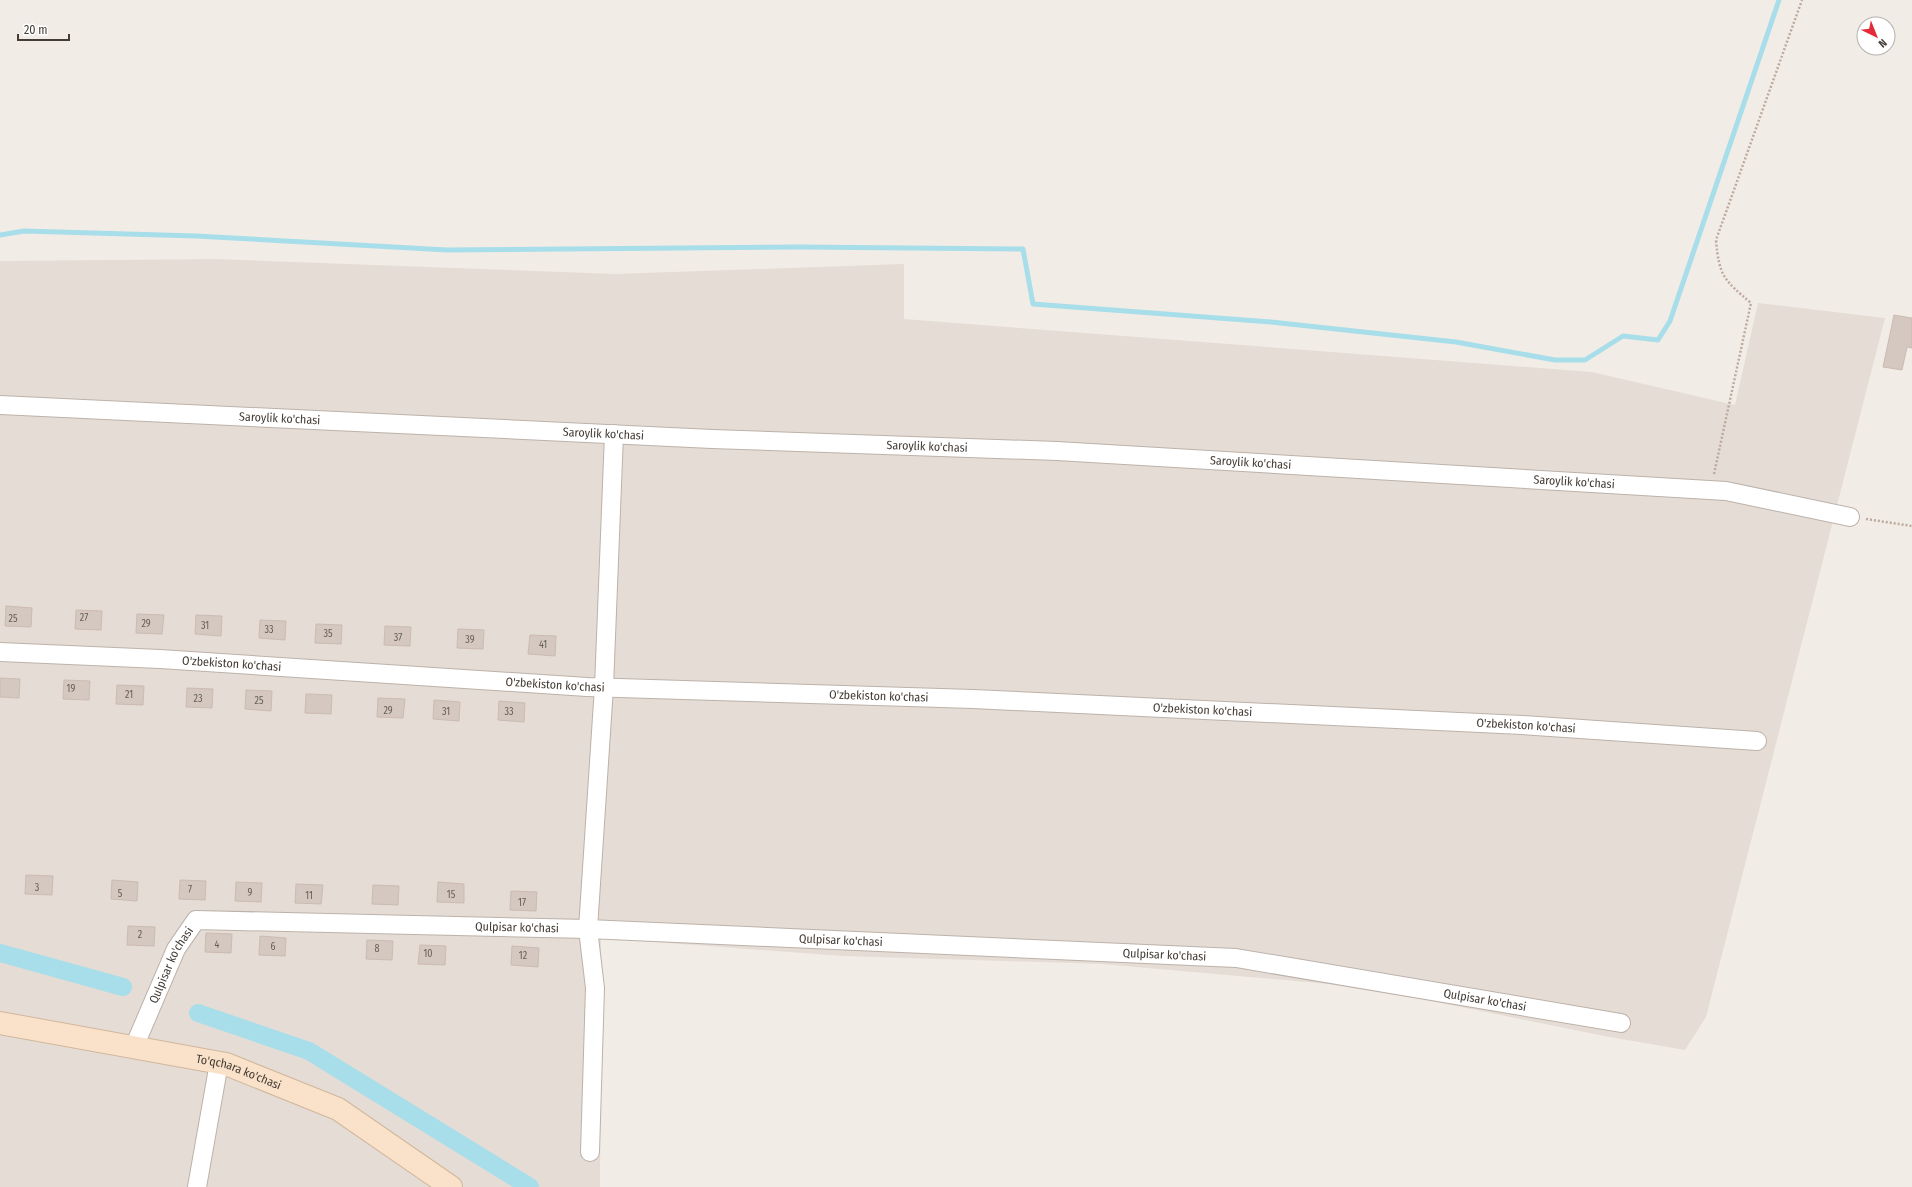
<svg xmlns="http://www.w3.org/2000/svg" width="1912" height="1187" font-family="'Fira Sans Condensed',sans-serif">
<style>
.residential{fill:#e5dcd5}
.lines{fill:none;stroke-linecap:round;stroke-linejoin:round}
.stream{stroke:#a8dee9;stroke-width:5}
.canal{stroke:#a8dee9;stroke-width:18}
.building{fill:#d5c8c0;stroke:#ccbbb1}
.street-casing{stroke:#bcb2aa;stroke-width:20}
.secondary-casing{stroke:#d0b79c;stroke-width:24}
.path{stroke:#bdaa9d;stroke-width:2.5;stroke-dasharray:2 2;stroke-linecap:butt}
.street{stroke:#fff;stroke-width:18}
.secondary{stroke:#f9e2c9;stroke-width:22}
.labels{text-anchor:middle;stroke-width:3;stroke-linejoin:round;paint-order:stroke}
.number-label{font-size:10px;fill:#685f58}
.street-label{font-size:12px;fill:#443c36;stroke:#fff}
</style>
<rect width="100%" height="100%" fill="#f2ece7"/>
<!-- residential -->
<path class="residential" d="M 216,259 L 615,274 L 904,264 L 904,319 L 1592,372 L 1735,405 L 1758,303 L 1885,318 L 1706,1017 L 1685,1050 L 1604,1036 L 1362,987 L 1102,964 L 842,956 L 601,938 L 600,1187 L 0,1187 L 0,261 Z"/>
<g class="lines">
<!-- stream -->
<path class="stream" d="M 0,235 L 24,231 L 196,236 L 447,250 L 801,247 L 1023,249 L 1033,304 L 1271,322 L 1456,342 L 1555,360 L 1585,360 L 1623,336 L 1658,340 L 1670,321 L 1779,0"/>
<!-- canal -->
<g class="canal">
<path d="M 0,953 L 123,987"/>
<path d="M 198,1013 L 309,1051 L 530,1187"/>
</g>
</g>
<!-- building -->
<g class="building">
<path d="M 1894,315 L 1912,318 L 1912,348 L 1907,347 L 1902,370 L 1883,367 Z"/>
<path d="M 6,606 L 32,608 L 31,627 L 5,626 Z"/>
<path d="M 76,610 L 102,611 L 101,630 L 75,629 Z"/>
<path d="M 137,614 L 164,615 L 162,634 L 136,633 Z"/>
<path d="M 196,615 L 222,616 L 221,636 L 195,634 Z"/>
<path d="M 260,620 L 286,621 L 285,640 L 259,638 Z"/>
<path d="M 316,624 L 342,625 L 341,644 L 315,643 Z"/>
<path d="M 385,626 L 411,627 L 410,646 L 384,645 Z"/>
<path d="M 458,629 L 484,630 L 483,649 L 457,648 Z"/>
<path d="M 530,635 L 556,636 L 555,656 L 528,654 Z"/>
<path d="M 0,678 L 20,679 L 19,698 L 0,697 Z"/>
<path d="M 64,680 L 90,681 L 89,700 L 63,699 Z"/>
<path d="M 117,685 L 144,686 L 143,705 L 116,704 Z"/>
<path d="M 187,688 L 213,689 L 212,708 L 186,707 Z"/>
<path d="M 246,690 L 272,691 L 271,711 L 245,709 Z"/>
<path d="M 306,694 L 332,695 L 331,714 L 305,713 Z"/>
<path d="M 378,698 L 405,699 L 403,718 L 377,717 Z"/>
<path d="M 434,700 L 460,702 L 459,721 L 433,719 Z"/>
<path d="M 499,701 L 525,703 L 524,722 L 498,720 Z"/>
<path d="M 26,875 L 53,876 L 52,895 L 25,894 Z"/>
<path d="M 112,880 L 138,882 L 137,901 L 111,899 Z"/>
<path d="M 180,880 L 206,881 L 205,900 L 179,899 Z"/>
<path d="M 236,882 L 262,883 L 261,902 L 235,901 Z"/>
<path d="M 438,882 L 464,884 L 464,903 L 437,902 Z"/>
<path d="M 296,884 L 323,885 L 321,904 L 295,903 Z"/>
<path d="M 373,885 L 399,886 L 398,905 L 372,904 Z"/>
<path d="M 511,891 L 537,892 L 536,911 L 510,910 Z"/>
<path d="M 128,926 L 155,927 L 154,946 L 127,945 Z"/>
<path d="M 206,933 L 232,934 L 231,953 L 205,952 Z"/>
<path d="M 260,936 L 286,938 L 285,956 L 259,955 Z"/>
<path d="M 367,940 L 393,941 L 392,960 L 366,959 Z"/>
<path d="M 420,945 L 446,946 L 445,965 L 418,964 Z"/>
<path d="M 512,946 L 539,948 L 538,967 L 511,965 Z"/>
</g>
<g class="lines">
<!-- street casing -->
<g class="street-casing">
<g id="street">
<path id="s1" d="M 0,405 L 712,439 L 1057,451 L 1726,491 L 1850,517"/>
<path id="s2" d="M 0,652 L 160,659 L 587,687 L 973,699 L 1522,725 L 1757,741"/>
<path id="s3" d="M 134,1047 L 176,949 L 196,920 L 588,929 L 1236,958 L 1621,1023"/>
<path d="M 590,1152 L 595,988 L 588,929 L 604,687 L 614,434"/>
<path d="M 197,1187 L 219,1063"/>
</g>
</g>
<!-- secondary casing -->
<g class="secondary-casing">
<g id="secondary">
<path id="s4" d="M 0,1023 L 226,1064 L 338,1109 L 451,1187"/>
</g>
</g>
<!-- path -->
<g class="path">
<path d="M 1714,474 L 1751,303 C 1724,280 1719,276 1716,240 L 1802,0"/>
<path d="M 1866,519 L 1912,526"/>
</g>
<!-- street -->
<use href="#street" class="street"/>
<!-- secondary -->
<use href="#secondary" class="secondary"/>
</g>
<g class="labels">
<!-- number labels -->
<g class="number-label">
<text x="84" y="621">27</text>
<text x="13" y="622">25</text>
<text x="146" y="627">29</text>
<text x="205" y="629">31</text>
<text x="269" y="633">33</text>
<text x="328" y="637">35</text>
<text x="398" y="641">37</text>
<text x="470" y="643">39</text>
<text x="543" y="648">41</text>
<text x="71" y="692">19</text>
<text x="129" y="698">21</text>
<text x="198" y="702">23</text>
<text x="259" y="704">25</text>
<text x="388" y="714">29</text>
<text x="446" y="715">31</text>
<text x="509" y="715">33</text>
<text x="37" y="891">3</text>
<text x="190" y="893">7</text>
<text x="250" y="896">9</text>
<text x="120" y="897">5</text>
<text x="451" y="898">15</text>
<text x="309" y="899">11</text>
<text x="522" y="906">17</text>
<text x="140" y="938">2</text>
<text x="217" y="948">4</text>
<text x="273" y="950">6</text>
<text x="377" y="952">8</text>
<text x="428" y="957">10</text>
<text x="523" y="959">12</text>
</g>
<!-- street labels -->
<g class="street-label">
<text dy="4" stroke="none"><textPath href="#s1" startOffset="280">Saroylik ko'chasi</textPath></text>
<text dy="4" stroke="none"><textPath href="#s1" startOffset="604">Saroylik ko'chasi</textPath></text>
<text dy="4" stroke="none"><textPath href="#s1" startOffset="928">Saroylik ko'chasi</textPath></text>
<text dy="4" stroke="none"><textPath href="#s1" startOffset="1252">Saroylik ko'chasi</textPath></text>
<text dy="4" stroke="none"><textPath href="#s1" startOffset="1576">Saroylik ko'chasi</textPath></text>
<text dy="4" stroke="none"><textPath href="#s2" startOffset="232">O'zbekiston ko'chasi</textPath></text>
<text dy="4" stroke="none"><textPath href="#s2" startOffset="556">O'zbekiston ko'chasi</textPath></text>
<text dy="4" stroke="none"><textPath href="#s2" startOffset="880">O'zbekiston ko'chasi</textPath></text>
<text dy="4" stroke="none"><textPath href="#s2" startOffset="1204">O'zbekiston ko'chasi</textPath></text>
<text dy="4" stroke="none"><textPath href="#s2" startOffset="1528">O'zbekiston ko'chasi</textPath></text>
<text dy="4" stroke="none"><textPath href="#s3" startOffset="463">Qulpisar ko'chasi</textPath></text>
<text dy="4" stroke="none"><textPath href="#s3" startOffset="787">Qulpisar ko'chasi</textPath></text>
<text dy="4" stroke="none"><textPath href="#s3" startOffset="1111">Qulpisar ko'chasi</textPath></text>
<text dy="4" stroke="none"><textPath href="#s3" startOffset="90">Qulpisar ko'chasi</textPath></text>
<text dy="4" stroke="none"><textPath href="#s3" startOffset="1435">Qulpisar ko'chasi</textPath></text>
<text dy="4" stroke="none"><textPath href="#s4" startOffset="244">To'qchara ko'chasi</textPath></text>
</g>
</g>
<!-- north arrow -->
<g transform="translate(1876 36) rotate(137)"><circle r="19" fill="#ffffff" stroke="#b4b1af"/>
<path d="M0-3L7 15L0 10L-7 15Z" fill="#e52a3a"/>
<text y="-6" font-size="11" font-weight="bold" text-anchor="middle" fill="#443c36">N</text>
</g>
<!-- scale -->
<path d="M18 34v6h51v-6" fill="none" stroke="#443c36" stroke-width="2"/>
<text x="24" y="34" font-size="12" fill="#443c36" stroke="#ffffff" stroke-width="3" paint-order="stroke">20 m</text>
</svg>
